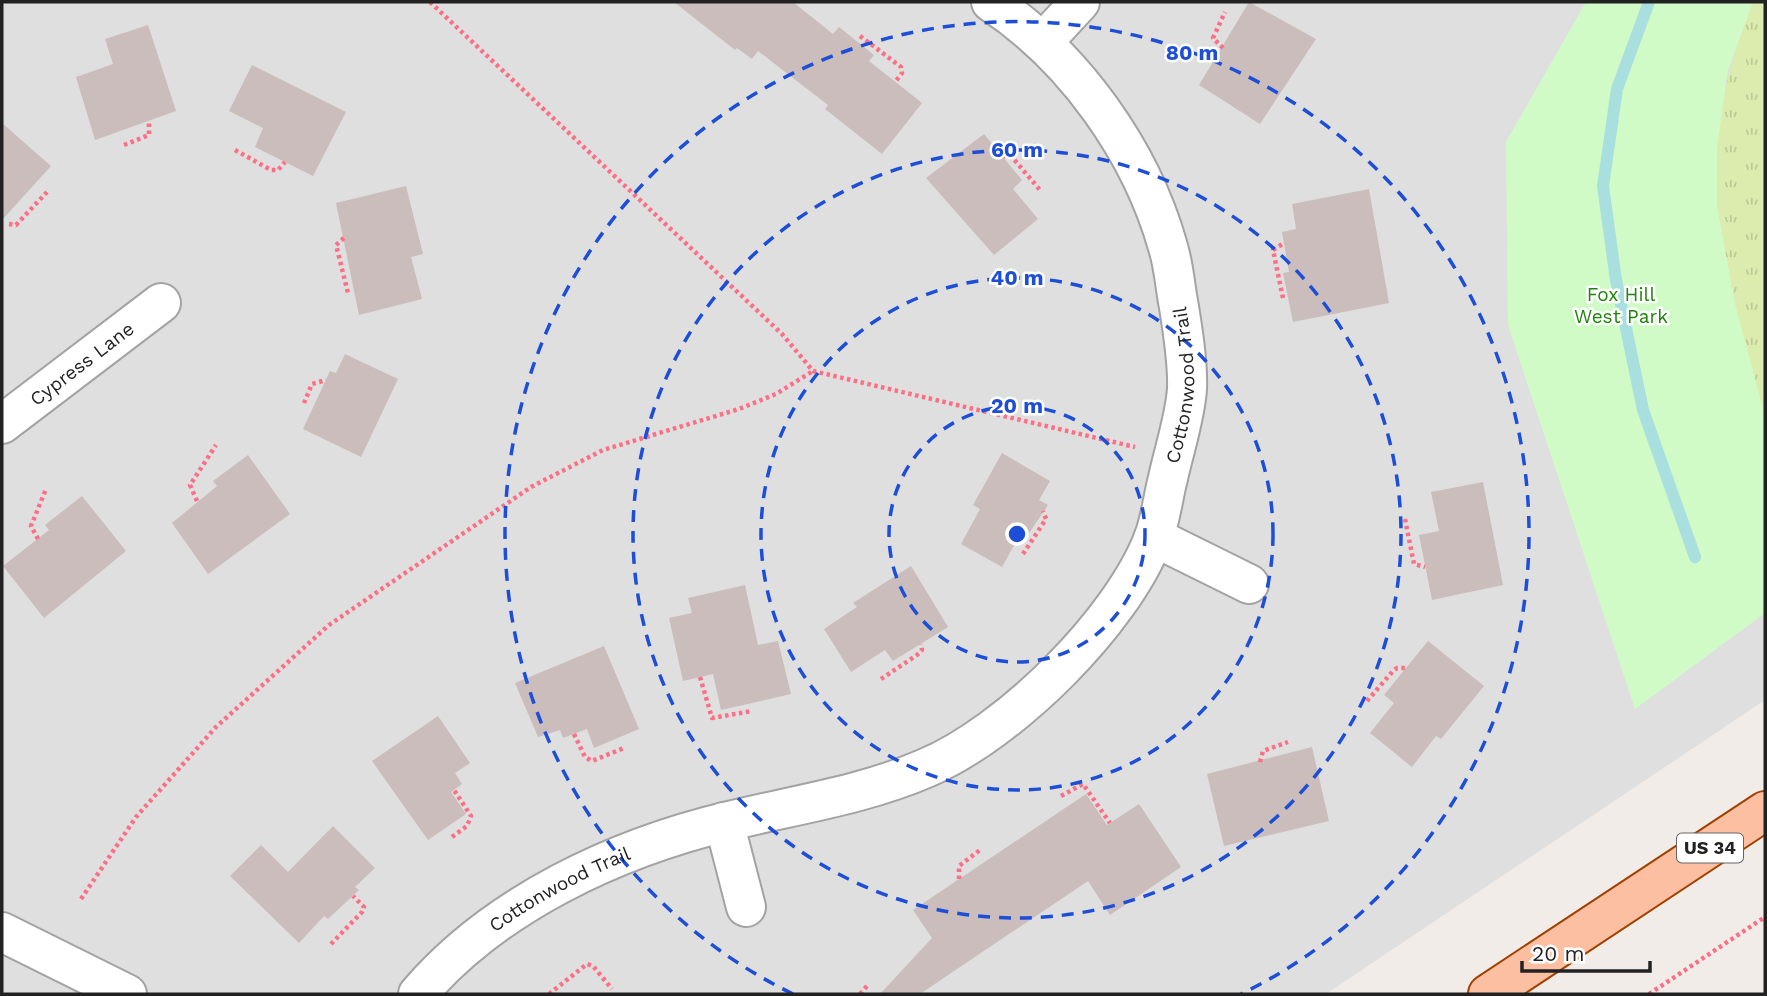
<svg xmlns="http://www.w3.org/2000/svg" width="1767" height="996" font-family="'Work Sans',sans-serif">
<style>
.residential{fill:#e0dfdf}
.grass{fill:url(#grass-tufts)}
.park{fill:#d0fbc7}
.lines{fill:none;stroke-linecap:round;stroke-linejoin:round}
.stream{stroke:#a9dfde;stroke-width:12}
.building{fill:#cabdbb}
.street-casing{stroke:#a3a3a3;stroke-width:42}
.primary-casing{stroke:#9f4200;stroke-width:42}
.path{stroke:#fc6f85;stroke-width:4.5;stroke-dasharray:3.5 3.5;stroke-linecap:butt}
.street{stroke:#fff;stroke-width:38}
.primary{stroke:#fdbfa2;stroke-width:38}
.ring{fill:none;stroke:#1d4ed8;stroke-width:3.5;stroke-dasharray:12 9}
.labels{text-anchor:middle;stroke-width:5;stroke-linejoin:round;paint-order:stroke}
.shield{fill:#fff;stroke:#646464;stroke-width:2}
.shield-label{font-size:18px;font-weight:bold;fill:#222}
.park-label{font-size:19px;fill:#1f850a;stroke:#fff}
.street-label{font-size:19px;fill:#222;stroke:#fff}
.centre{fill:#1d4ed8;stroke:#fff;stroke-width:3.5}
.ring-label{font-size:21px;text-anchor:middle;font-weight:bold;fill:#1d4ed8;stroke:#fff;stroke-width:5;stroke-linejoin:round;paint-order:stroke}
</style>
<defs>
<pattern id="grass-tufts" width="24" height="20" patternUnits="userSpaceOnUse" patternTransform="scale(1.75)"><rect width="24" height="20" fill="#dcecaf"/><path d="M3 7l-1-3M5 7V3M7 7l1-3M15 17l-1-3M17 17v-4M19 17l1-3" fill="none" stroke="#bcca96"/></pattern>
</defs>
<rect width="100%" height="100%" fill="#f2ece8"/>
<!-- residential -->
<path class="residential" d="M 2,2 L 1753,2 L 1748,15 L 1717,206 L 1765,416 L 1765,700 L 1326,994 L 2,994 Z"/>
<!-- grass -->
<path class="grass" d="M 1753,2 L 1765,2 L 1765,416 C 1747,348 1723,277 1717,206 C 1711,136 1727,66 1753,2 Z"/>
<!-- park -->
<path class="park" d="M 1586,2 L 1753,2 L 1728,70 L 1717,147 L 1717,206 L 1735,304 L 1765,416 L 1765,613 L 1635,709 L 1508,325 L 1506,142 Z"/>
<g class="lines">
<!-- stream -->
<path class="stream" d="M 1649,2 L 1617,89 L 1603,186 L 1616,280 L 1643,410 L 1695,557"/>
</g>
<!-- building -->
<g class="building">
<path d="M 674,2 L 793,2 L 833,34 L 839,27 L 874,55 L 869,61 L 922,103 L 882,154 L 825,109 L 828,105 L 758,51 L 752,59 L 737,48 L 735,50 Z"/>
<path d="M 1249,2 L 1316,39 L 1260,124 L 1199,85 Z"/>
<path d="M 148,25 L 176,111 L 95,140 L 76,77 L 113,64 L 105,39 Z"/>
<path d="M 252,65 L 346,112 L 313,176 L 255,147 L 263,128 L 229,111 Z"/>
<path d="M 2,123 L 51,166 L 2,220 Z"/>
<path d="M 984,134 L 1022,180 L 1013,189 L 1038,219 L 994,255 L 926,178 Z"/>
<path d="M 406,186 L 423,254 L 411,257 L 422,299 L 359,315 L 336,203 Z"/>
<path d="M 1369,189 L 1389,303 L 1293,322 L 1283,273 L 1289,272 L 1282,232 L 1296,229 L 1292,204 Z"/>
<path d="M 345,354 L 398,379 L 361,457 L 303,429 L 330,371 L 336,373 Z"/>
<path d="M 1002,453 L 1050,481 L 1039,500 L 1048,505 L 1027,536 L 1021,533 L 1002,567 L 961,544 L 980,509 L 973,505 Z"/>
<path d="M 248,455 L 290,514 L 208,574 L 172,523 L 217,486 L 213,481 Z"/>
<path d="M 1483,482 L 1503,585 L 1432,600 L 1419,535 L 1439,531 L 1431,492 Z"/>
<path d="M 82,496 L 126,551 L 44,618 L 3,566 L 49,530 L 45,525 Z"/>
<path d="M 911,566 L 948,627 L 893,661 L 885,650 L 851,672 L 824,629 L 857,607 L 853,603 Z"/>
<path d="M 745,585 L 758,645 L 778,641 L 791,694 L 721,710 L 713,674 L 683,681 L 669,618 L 692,613 L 688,598 Z"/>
<path d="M 1428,641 L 1484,686 L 1441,739 L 1436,736 L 1412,767 L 1370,733 L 1394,703 L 1384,695 Z"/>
<path d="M 604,646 L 639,729 L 594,748 L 587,729 L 563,738 L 560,730 L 538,737 L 515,683 Z"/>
<path d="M 438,716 L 470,763 L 455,773 L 462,784 L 451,792 L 466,814 L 428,840 L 372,761 Z"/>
<path d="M 1312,747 L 1329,821 L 1224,846 L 1207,774 Z"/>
<path d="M 1086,794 L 1107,825 L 1139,804 L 1181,867 L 1110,915 L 1088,881 L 920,994 L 880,994 L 932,938 L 913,910 Z"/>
<path d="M 333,826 L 375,868 L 355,887 L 359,890 L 328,919 L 324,916 L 299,943 L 230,876 L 261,845 L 288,872 Z"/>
</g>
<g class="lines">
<!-- street casing -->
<g class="street-casing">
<g id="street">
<path d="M 1043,42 L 1080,2"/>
<path id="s1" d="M 2,424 L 161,303"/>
<path d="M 1154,537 L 1249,584"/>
<path d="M 724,822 L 746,907"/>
<path d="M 2,932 L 127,994"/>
<path id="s2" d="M 418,994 C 495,904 616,848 729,821 C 794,805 864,795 926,768 C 1009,733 1122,622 1154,537 C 1161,518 1163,497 1168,478 C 1174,450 1185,418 1187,389 C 1188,363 1183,332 1179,307 C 1175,287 1174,266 1168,247 C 1141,151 1074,57 991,2"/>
</g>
</g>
<!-- primary casing -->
<g class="primary-casing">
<path id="primary" d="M 1488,994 L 1765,811"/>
</g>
<!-- path -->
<g class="path">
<path d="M 430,2 L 782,334 L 813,371 L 1135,447"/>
<path d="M 860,36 L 901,67 L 902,73 L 895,82"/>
<path d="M 1223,48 L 1213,38 L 1225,12"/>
<path d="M 124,145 L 149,135 L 149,120"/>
<path d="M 235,150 L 271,170 L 278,170 L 285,162"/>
<path d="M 1002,156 L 1012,157 L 1040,190"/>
<path d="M 9,224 L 16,225 L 47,192"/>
<path d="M 344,238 L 336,245 L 348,293"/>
<path d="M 1283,298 L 1273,250 L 1284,243"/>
<path d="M 304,403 L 312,384 L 326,380"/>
<path d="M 197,501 L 190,485 L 216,445"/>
<path d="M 1405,519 L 1414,564 L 1425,567"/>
<path d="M 38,539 L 31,526 L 46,489"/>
<path d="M 1023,554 L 1046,519 L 1043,511"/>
<path d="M 700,677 L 712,718 L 752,711"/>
<path d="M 881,679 L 917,655 L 922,650 L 921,644"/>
<path d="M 1367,701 L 1393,671 L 1397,668 L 1405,668"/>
<path d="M 574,734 L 585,757 L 592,761 L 624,748"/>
<path d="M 1260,762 L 1263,751 L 1288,742"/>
<path d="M 1061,796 L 1083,784 L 1110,823"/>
<path d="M 452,837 L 467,826 L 471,816 L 454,790"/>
<path d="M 959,879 L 959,866 L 980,850"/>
<path d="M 81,899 L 136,817 L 216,727 L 329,625 L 531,487 L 603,450 L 739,409 L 776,394 L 813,371"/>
<path d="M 331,944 L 362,912 L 364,907 L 353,896"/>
<path d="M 549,994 L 587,964 L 593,966 L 612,989"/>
<path d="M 860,994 L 867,986"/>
<path d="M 1649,994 L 1765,917"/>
</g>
<!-- street -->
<use href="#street" class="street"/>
<!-- primary -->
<use href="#primary" class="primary"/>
</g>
<!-- distance rings -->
<g class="ring">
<circle cx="1017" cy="534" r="128"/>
<circle cx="1017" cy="534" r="256"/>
<circle cx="1017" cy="534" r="384"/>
<path d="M793 994A512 512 0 1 1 1241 994"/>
</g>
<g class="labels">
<!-- shield labels -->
<rect class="shield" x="1677" y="833.5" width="66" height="29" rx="5"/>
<g class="shield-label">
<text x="1710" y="854">US 34</text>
</g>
<!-- park labels -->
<g class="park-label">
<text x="1621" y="301">Fox Hill<tspan x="1621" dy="22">West Park</tspan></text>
</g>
<!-- street labels -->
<g class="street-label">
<text dy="7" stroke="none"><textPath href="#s1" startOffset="100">Cypress Lane</textPath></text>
<text dy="7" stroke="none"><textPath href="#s2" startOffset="1052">Cottonwood Trail</textPath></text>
<text dy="7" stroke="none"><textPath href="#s2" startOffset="178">Cottonwood Trail</textPath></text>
</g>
</g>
<circle cx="1017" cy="534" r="10" class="centre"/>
<g class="ring-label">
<text x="1192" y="60">80 m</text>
<text x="1017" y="157">60 m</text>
<text x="1017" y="285">40 m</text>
<text x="1017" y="413">20 m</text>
</g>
<!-- border -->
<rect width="1767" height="996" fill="none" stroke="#222222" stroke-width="7"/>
<!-- scale -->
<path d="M1522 961v10h128v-10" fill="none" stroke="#222222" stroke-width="3.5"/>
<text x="1532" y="961" font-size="21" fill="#222222" stroke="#ffffff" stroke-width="5" paint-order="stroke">20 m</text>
</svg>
